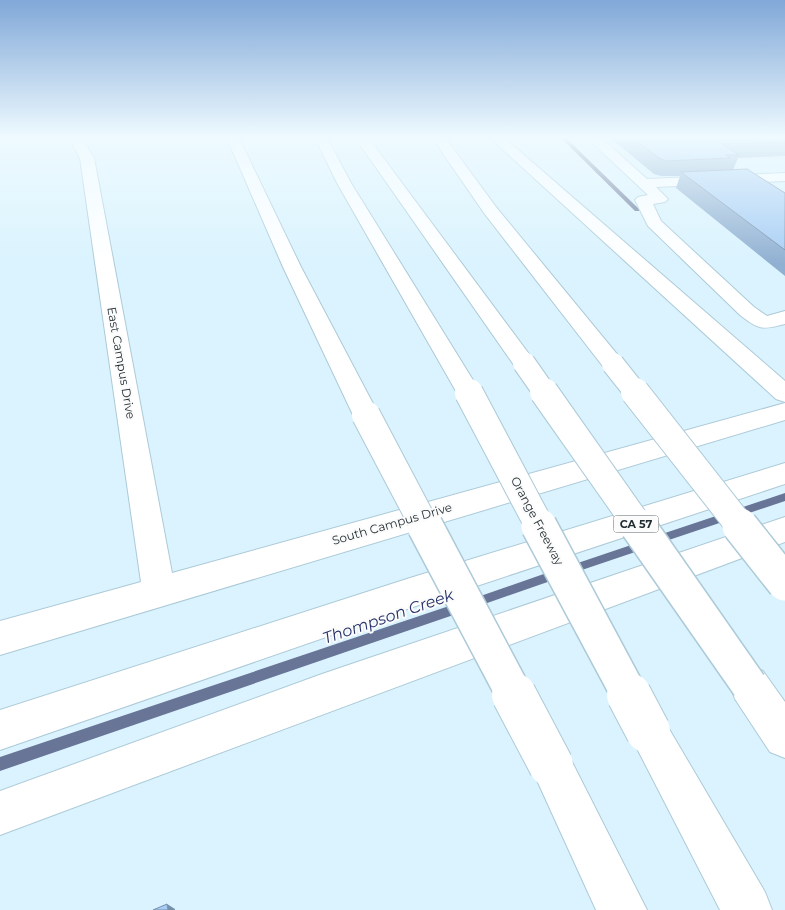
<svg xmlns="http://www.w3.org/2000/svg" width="785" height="910" font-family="Montserrat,sans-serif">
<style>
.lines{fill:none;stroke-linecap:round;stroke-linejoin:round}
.stream{fill:#687596;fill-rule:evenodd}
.minor-casing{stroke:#accad7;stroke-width:2}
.highway-casing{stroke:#accad7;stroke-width:2}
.minor{fill:#fff;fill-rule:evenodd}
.highway{fill:#fff;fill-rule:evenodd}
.highway-bridge-far3-casing{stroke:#accad7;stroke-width:24;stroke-linecap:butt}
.highway-bridge-far2-casing{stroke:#accad7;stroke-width:30;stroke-linecap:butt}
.highway-bridge-far1-casing{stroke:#accad7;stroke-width:38;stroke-linecap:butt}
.highway-bridge-casing{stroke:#accad7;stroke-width:46;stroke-linecap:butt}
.highway-bridge-far3{stroke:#fff;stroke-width:22}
.highway-bridge-far2{stroke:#fff;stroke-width:28}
.highway-bridge-far1{stroke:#fff;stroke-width:35}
.highway-bridge{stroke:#fff;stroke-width:44}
.wall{fill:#90b0d2}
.shaded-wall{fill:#7590ab}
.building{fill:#a7cdf4;stroke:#7590ab}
.labels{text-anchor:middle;stroke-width:4;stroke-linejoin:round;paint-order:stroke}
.shield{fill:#fbfbfb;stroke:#61696d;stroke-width:1}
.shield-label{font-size:11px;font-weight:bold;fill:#1f2b30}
.street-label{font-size:12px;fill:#1f2b30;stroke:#fbfbfb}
.near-water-label{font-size:16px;font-style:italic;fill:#26326a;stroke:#fbfbfb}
</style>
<rect width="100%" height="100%" fill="#daf3fe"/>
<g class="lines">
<!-- stream -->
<g class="stream">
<path d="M 564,136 L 639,209 L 639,211 L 635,211 L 559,136 Z"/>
<path d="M 785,493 L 785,501 L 657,544 L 653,543 L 652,540 L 653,537 Z"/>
<path d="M 643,541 L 647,542 L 648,545 L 647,548 L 570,574 L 566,573 L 565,570 L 566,567 Z"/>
<path d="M 558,569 L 562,571 L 563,574 L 562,577 L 473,608 L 469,606 L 467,603 L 469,600 Z"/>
<path d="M 461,602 L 465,603 L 467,607 L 465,611 L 0,771 L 0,757 Z"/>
</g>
<!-- minor casing -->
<g class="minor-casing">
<g id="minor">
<path d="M 68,136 L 80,136 L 94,158 L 172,573 L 785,403 L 785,420 L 0,655 L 0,621 L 141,582 L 80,158 Z"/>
<path d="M 585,136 L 599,136 L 647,179 L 785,173 L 785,181 L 656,187 L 668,199 L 665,202 L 653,204 L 661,221 L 754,307 L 767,316 L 785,311 L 785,324 C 762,330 759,330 740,315 L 648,226 L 635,200 L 638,197 L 648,195 Z"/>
<path d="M 785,463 L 785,484 L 410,608 L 0,750 L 0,710 L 410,578 Z"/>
<path d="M 785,517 L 785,542 L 0,835 L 0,791 L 322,674 Z"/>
</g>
</g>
<!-- highway casing -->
<g class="highway-casing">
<g id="highway">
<path d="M 226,136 L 238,136 L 301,267 L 379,415 L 375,421 L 366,423 L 357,421 L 353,415 L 283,267 Z"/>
<path d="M 314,136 L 326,136 L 351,183 L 481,393 L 478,398 L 469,401 L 460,398 L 457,393 L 337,183 Z"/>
<path d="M 354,136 L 367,136 L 532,358 L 536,363 L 532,368 L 524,370 L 516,368 Z"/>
<path d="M 431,136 L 444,136 L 496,207 L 621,359 L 625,364 L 621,369 L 613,371 L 605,369 L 484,213 Z"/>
<path d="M 488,136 L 502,136 L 785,381 L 785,402 L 776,399 Z"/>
<path d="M 749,666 L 763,671 L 785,702 L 785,758 L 770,752 L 735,699 L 730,685 L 735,671 Z"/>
<path d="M 648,711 L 662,717 L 765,892 L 772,910 L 720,910 L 628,731 L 634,717 Z"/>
<path d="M 551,744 L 566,750 L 647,910 L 596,910 L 530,765 L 536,750 Z"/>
</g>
</g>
<!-- minor -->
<use href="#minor" class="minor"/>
<!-- highway -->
<use href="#highway" class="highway"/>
<!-- highway-bridge-far3 casing -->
<g class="highway-bridge-far3-casing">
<g id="highway-bridge-far3">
<path d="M 524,363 L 545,393"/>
<path d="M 613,364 L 636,393"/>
</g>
</g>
<!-- highway-bridge-far2 casing -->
<g class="highway-bridge-far2-casing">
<g id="highway-bridge-far2">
<path d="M 544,392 L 639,527"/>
<path d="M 635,392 L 741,527"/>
<path d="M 469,393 L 540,527"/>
<path d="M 366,415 L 425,527"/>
</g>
</g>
<!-- highway-bridge-far1 casing -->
<g class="highway-bridge-far1-casing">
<g id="highway-bridge-far1">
<path d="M 425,526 L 515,696"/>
<path d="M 539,526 L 630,696"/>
<path d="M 638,526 L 749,685"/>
<path d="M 740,526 L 785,583"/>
</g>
</g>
<!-- highway-bridge casing -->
<g class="highway-bridge-casing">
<g id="highway-bridge">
<path d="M 514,695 L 551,765"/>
<path d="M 629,695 L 648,731"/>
</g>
</g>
<!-- highway-bridge-far3 -->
<use href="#highway-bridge-far3" class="highway-bridge-far3"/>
<!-- highway-bridge-far2 -->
<use href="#highway-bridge-far2" class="highway-bridge-far2"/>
<!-- highway-bridge-far1 -->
<use href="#highway-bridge-far1" class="highway-bridge-far1"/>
<!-- highway-bridge -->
<use href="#highway-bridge" class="highway-bridge"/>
</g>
<!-- wall -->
<path class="wall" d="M 608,136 L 785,136 L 785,156 L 738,158 L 733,170 L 785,193 L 785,276 L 676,188 L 680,176 L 661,176 L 654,174 Z"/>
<!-- shaded-wall -->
<path class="shaded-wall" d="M 167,904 L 175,909 L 175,910 L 168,910 Z"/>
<!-- building -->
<g class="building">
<path d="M 630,136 L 785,136 L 785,142 L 722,144 L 739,155 L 726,155 L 730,158 L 666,161 L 659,158 Z"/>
<path d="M 747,169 L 785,193 L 785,250 L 681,172 Z"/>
<path d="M 167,904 L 168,910 L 153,910 Z"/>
</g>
<!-- sky -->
<linearGradient id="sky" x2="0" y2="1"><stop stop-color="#81a8d8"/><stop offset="0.52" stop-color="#eefaff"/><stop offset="1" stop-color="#eefaff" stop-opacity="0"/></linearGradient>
<rect width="785" height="264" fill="url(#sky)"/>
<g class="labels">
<!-- shield labels -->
<rect class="shield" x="613.5" y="515.5" width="45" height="17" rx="4"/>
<g class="shield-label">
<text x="636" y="528">CA 57</text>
</g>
<!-- street labels -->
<g class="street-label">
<text transform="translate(121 363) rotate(80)" y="4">East Campus Drive</text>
<text transform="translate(537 521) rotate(62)" y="4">Orange Freeway</text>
<text transform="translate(392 524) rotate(-16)" y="4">South Campus Drive</text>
</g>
<!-- near-water labels -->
<g class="near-water-label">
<text transform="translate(388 616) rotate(-19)" y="6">Thompson Creek</text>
</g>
</g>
</svg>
